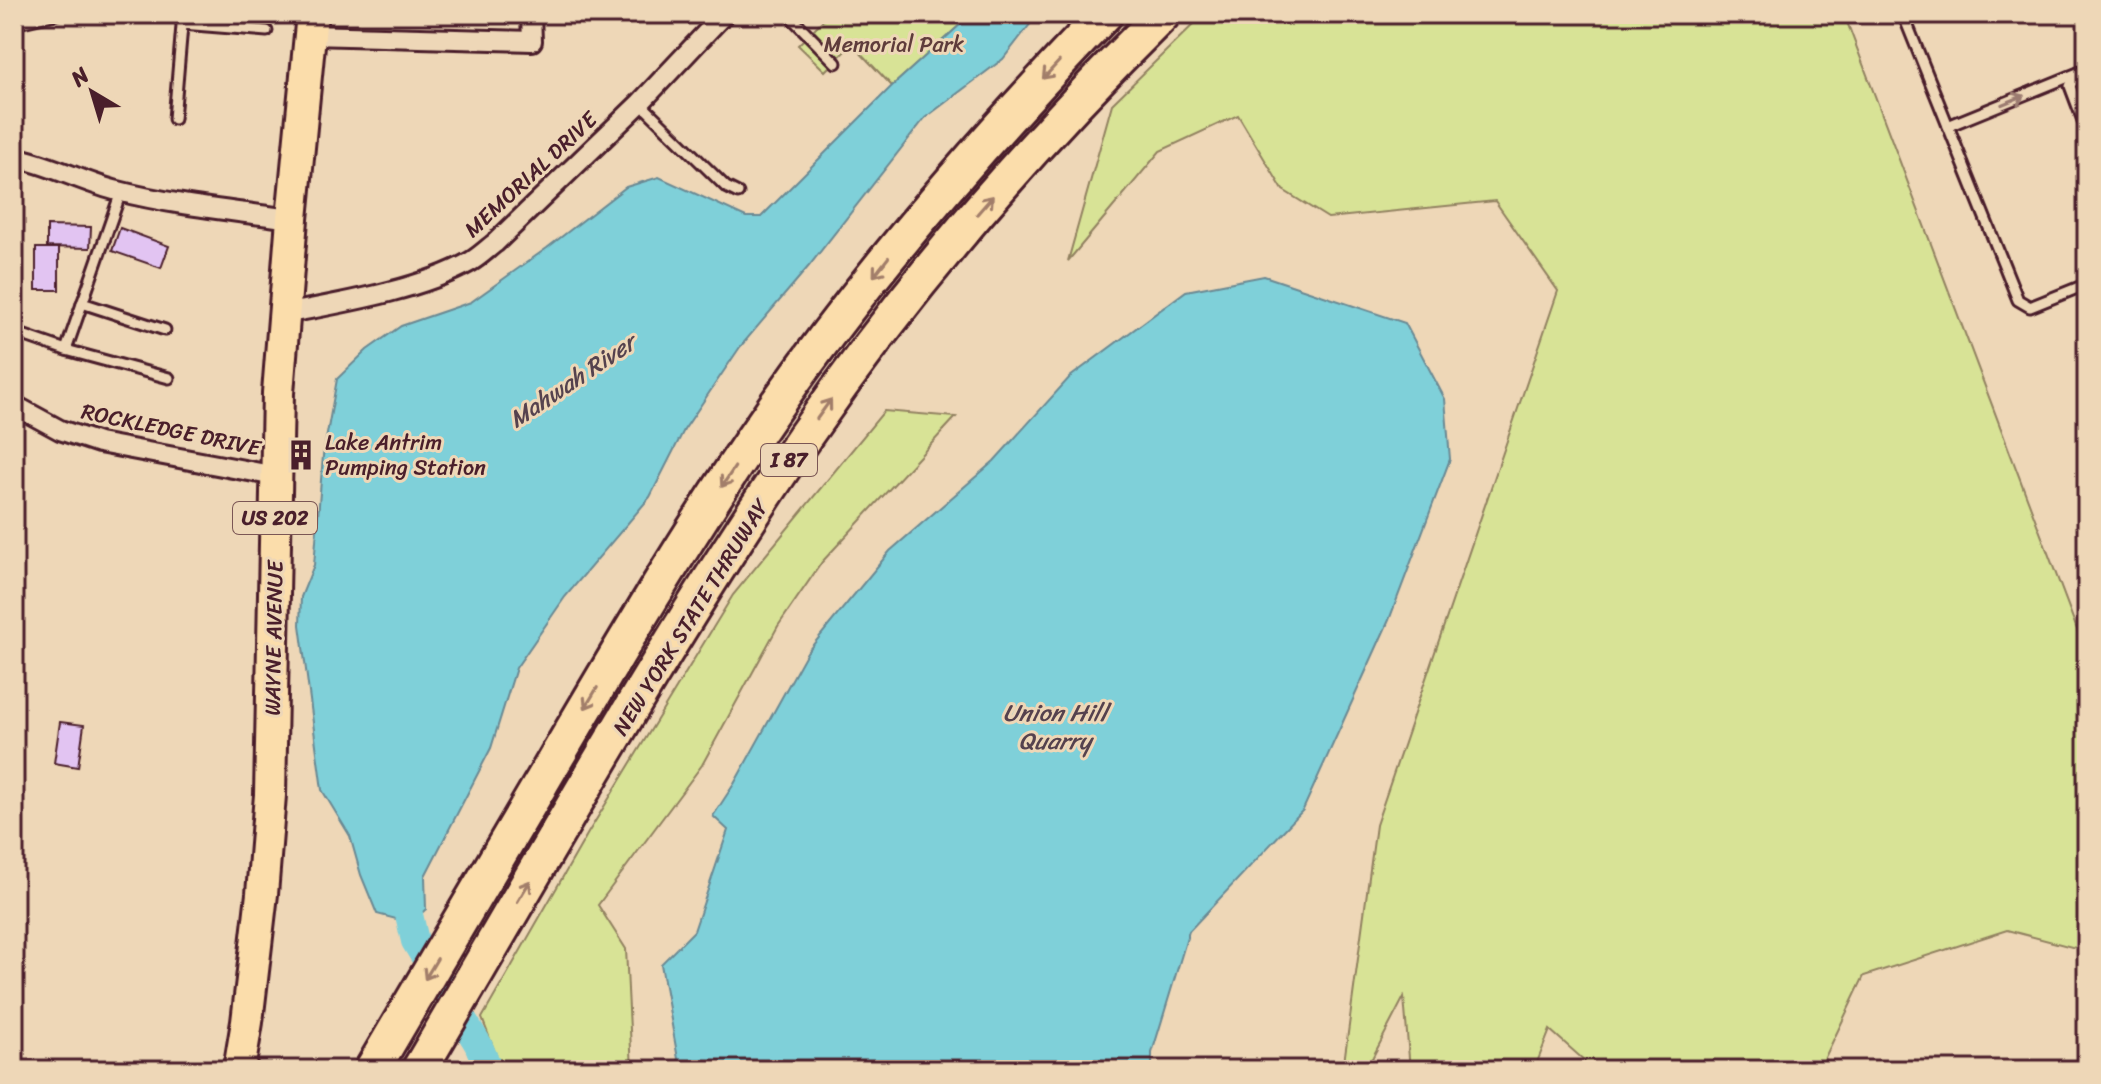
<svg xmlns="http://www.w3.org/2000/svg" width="2101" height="1084" font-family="Sriracha,sans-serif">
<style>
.green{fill:#d8e396;stroke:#918160;stroke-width:2}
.water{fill:#7fd0d9;stroke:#6a8993;stroke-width:2}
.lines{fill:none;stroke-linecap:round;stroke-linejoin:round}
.river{stroke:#7fd0d9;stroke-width:28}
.building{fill:#e2c4f2;stroke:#4a1f2b;stroke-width:2}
.service-casing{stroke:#4a1f2b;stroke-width:15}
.minor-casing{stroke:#4a1f2b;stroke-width:24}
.primary-casing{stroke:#4a1f2b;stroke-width:36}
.motorway-casing{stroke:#4a1f2b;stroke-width:40}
.service{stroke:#eed7b7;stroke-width:9}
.minor{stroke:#eed7b7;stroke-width:18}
.primary{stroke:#fbddab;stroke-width:30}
.motorway{stroke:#fbddab;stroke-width:34}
.oneway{stroke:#a27e6b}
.oneway2{stroke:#9c7b71}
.labels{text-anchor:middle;stroke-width:6;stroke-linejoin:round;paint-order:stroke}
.shield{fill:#eed7b7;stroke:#7b5655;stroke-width:2}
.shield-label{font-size:20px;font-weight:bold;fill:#4a1f2b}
.park-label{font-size:22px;fill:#5f3c3b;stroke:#eed7b7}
.street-label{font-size:22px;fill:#4a1f2b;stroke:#eed7b7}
.poi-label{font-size:22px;fill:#4a1f2b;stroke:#eed7b7;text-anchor:start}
.water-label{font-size:24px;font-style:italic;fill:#55424e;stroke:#eed7b7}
</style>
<rect width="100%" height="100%" fill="#eed7b7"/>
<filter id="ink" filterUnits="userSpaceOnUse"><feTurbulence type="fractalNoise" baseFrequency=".0125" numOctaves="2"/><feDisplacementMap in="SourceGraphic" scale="16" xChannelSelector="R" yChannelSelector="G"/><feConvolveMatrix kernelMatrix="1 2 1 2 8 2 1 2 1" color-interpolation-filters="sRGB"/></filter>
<g filter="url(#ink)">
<!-- green -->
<g class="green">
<path d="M 824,14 L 972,14 L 892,86 L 852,44 L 825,71 L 798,45 L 826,17 Z"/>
<path d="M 1204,14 L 1844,14 L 2087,656 L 2087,951 L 2007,930 L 1864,976 L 1819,1070 L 1583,1070 L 1585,1061 L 1550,1030 L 1534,1070 L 1410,1070 L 1404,997 L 1366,1070 L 1343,1070 L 1376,825 L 1558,291 L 1495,201 L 1328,218 L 1283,190 L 1238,115 L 1160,151 L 1068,261 L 1112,104 Z"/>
<path d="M 884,411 L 956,417 L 822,562 L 778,626 L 702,765 L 598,905 L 626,949 L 632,1070 L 502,1070 L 482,1018 L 588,833 L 733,595 Z"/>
</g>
<!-- water -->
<g class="water">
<path d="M 972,14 L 1038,14 L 1003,59 L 925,118 L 809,266 L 740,347 L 684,430 L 650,497 L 565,597 L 516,668 L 491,748 L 425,876 L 426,909 L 411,923 L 377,914 L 361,875 L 350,836 L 322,790 L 300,625 L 301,597 L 314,565 L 323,456 L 337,379 L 367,350 L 401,326 L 471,302 L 547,248 L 626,187 L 659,177 L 746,217 L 761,217 L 892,86 Z"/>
<path d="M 1264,276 L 1405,323 L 1445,399 L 1450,459 L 1389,620 L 1303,810 L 1189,931 L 1152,1053 L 1152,1070 L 680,1070 L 661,964 L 694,931 L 728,830 L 713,816 L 734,784 L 807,652 L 890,551 L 994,461 L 1070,377 L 1186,291 Z"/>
</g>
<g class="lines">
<!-- river -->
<path class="river" d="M 403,888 L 415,941 L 478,1044 L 489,1070"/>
</g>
<!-- building -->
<g class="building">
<path d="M 47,226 L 91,227 L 90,248 L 47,247 Z"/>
<path d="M 120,228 L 169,246 L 161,268 L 112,251 Z"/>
<rect x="36" y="248" width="23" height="42"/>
<path d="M 60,722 L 84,725 L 78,767 L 54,763 Z"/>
</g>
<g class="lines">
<!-- service casing -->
<g class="service-casing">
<g id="service">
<path d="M 788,14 L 836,63"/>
<path d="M 1903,14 L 2018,300 L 2030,307 L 2087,284"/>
<path d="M 14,24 L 56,14"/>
<path d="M 182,24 L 267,31"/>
<path d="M 2087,69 L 2078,73 L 2070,86 L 2087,131"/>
<path d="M 640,103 L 726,187 L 738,193"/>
<path d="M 174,119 L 183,14"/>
<path d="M 1948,126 L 2078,73"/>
<path d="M 82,303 L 165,330"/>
<path d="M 14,332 L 66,350 L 169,378"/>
<path d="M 66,350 L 121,192"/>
</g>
</g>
<!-- minor casing -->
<g class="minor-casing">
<g id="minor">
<path d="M 311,35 L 532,41 L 531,14"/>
<path d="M 14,157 C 49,164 80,181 114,190 C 172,205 232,211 292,219"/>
<path d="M 284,314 C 341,303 420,290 470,262 C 479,257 487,249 495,243 L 640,103 L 724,14"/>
<path d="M 14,405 L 60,430 L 99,443 L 276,476"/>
</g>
</g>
<!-- primary casing -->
<g class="primary-casing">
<path id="primary" d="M 239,1070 L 247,1022 L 262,894 L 270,795 L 278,393 L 292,219 L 312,14"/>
</g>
<!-- motorway casing -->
<g class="motorway-casing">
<g id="motorway">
<path d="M 372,1070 C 428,975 484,880 540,785 C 614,659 688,532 772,411 C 871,269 985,138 1105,14"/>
<path d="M 419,1070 C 545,857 665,639 805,436 C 910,284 1032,143 1163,14"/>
</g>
</g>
<!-- service -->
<use href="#service" class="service"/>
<!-- minor -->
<use href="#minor" class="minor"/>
<!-- primary -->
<use href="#primary" class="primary"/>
<!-- motorway -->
<use href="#motorway" class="motorway"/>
</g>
<!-- one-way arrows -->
<defs><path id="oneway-shaft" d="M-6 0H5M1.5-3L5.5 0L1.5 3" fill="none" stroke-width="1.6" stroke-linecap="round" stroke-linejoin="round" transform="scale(2)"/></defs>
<g class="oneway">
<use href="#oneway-shaft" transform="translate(1051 70) rotate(133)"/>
<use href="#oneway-shaft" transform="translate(985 205) rotate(-49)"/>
<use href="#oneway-shaft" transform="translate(881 267) rotate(128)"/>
<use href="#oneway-shaft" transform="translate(824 409) rotate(-54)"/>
<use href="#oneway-shaft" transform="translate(728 477) rotate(124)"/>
<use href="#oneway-shaft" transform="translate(591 698) rotate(121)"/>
<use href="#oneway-shaft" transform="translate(524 891) rotate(-59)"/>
<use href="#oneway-shaft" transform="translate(431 969) rotate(121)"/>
</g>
<use class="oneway2" href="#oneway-shaft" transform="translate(2013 100) rotate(-22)"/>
</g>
<!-- icons -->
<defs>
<g id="building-bare" transform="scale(2.4)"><path d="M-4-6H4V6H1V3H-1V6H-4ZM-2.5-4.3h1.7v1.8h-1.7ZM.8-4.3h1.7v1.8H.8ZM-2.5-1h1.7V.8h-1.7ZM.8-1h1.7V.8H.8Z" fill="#4a1f2b" stroke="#eed7b7" stroke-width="2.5" paint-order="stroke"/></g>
</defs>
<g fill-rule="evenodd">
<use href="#building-bare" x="301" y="455"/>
</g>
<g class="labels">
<!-- shield labels -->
<g class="shield">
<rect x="761" y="444" width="56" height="32" rx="6"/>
<rect x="233" y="502" width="84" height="32" rx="6"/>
</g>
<g class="shield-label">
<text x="789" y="467">I 87</text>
<text x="275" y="525">US 202</text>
</g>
<!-- park labels -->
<g class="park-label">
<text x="894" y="52">Memorial Park</text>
</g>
<!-- street labels -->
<g class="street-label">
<text transform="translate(530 174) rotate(-43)" y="8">MEMORIAL DRIVE</text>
<text transform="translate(171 429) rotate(12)" y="8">ROCKLEDGE DRIVE</text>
<text transform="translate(690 617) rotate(-58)" y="8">NEW YORK STATE THRUWAY</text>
<text transform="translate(273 638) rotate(-89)" y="8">WAYNE AVENUE</text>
</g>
<!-- poi labels -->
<g class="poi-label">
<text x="325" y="450">Lake Antrim<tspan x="325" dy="25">Pumping Station</tspan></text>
</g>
<!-- water labels -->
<g class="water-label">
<text transform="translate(572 381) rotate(-34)" y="8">Mahwah River</text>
<text x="1055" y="721">Union Hill<tspan x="1055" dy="28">Quarry</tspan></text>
</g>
</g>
<!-- margin -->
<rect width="2101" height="1084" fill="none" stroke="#eed7b7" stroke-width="48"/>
<rect x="24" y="24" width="2053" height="1036" fill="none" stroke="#4a1f2b" stroke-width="3" filter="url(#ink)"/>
<!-- north arrow -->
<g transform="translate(92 92) rotate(322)" stroke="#eed7b7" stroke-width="6" paint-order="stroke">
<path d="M0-6L14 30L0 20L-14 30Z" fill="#4a1f2b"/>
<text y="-12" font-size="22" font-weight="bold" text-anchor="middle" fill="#4a1f2b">N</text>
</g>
</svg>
